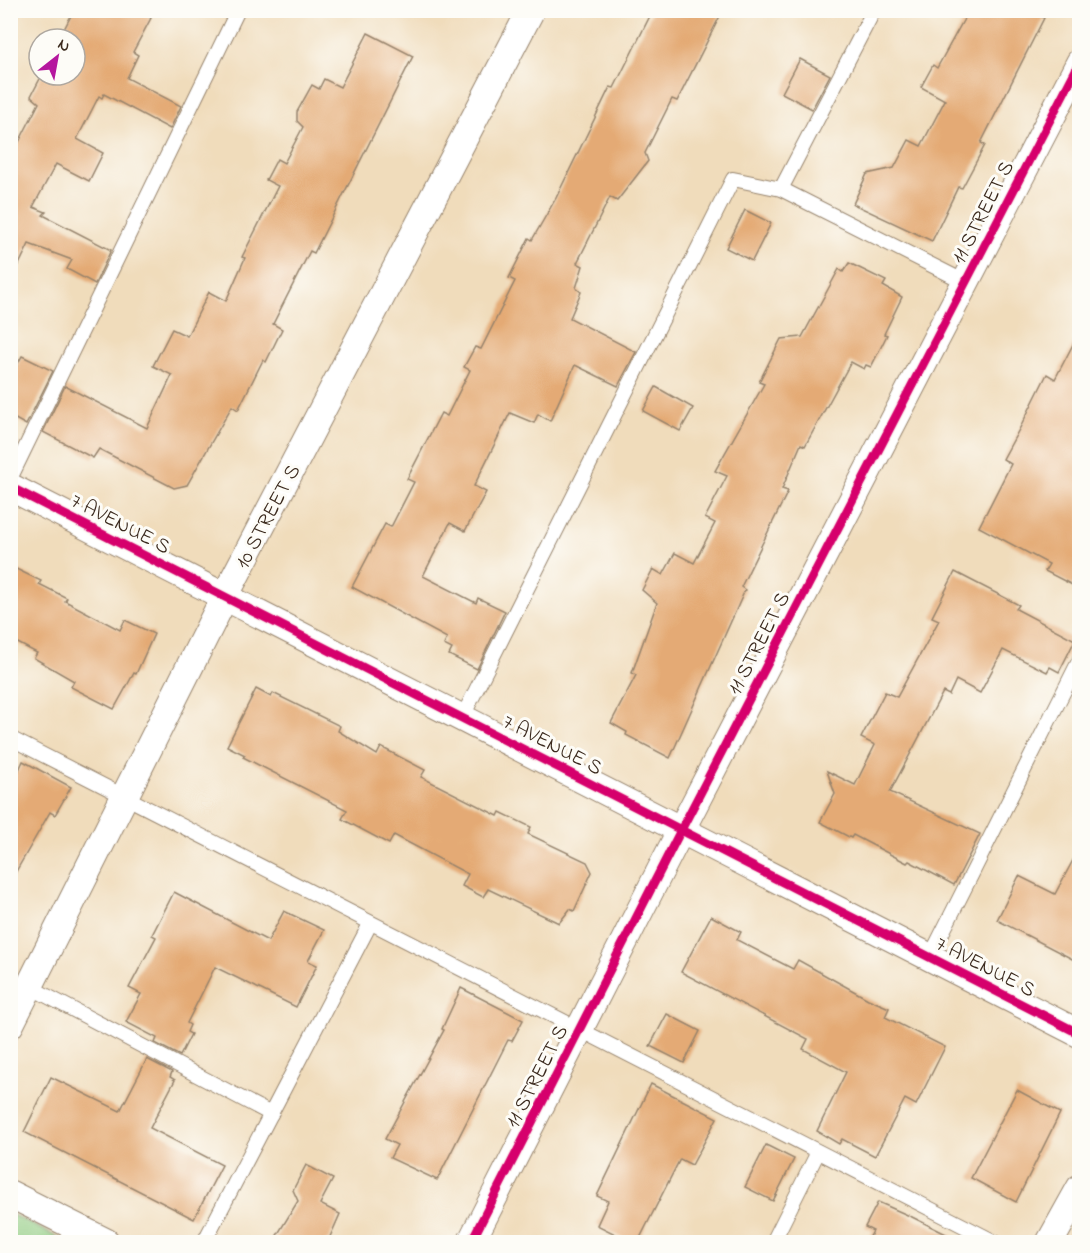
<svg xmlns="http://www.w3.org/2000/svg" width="1090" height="1253" font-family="'Indie Flower',sans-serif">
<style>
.green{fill:#8ecb80;stroke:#647a4f;stroke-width:1.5}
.building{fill:#e4aa74}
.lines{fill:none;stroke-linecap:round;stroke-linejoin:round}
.lane-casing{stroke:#96836c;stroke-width:16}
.street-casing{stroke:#96836c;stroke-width:29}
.lane{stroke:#fff;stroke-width:14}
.street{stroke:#fff;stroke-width:27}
.cycleway-casing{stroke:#fdfcf7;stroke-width:13}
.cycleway{stroke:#d6006c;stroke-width:9}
.labels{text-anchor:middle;stroke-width:6;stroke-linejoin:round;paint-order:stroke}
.street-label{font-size:21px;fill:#3b2a1e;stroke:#fdfcf7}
</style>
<rect width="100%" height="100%" fill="#fdfcf7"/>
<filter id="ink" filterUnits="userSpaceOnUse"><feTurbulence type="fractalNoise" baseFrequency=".0167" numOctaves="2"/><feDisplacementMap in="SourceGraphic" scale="12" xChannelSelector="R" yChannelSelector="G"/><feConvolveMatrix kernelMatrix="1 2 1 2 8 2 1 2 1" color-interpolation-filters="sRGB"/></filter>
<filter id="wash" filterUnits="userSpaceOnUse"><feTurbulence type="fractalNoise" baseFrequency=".008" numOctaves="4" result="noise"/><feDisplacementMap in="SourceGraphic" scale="24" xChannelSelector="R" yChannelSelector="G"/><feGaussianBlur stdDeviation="1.35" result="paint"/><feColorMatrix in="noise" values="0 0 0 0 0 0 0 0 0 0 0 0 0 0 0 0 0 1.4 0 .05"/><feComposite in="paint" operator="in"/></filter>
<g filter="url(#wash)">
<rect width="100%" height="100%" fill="#f0dcbb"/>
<!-- green -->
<path class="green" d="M 11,1214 L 67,1242 L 11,1242 Z"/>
<g id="blocks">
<!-- building -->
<g class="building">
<path d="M 74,10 L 139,10 L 151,18 L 133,52 L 138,55 L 127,78 L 181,106 L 170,129 L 104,94 L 102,98 L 99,96 L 77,139 L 103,153 L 89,181 L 56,164 L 33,207 L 46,212 L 43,215 L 111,250 L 95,284 L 67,269 L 72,260 L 29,244 L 10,283 L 10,146 L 19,142 L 39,103 L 31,96 L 42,75 L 75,75 L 75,39 L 59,39 Z"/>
<path d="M 653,10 L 723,10 L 677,101 L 672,99 L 645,153 L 648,161 L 617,201 L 610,197 L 577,263 L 583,266 L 576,288 L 581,292 L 570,318 L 636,352 L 618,386 L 575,365 L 550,421 L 538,414 L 534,423 L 510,413 L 474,486 L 486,492 L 465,531 L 450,523 L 423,576 L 476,603 L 478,598 L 505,611 L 477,669 L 449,655 L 452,649 L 444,645 L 447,638 L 352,587 L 385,524 L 391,527 L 414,482 L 407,479 L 441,413 L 447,416 L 470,370 L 464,367 L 475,347 L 481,349 L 515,281 L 509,278 L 529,238 L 532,240 L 556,198 L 610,87 L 614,88 Z"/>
<path d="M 969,10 L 1030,10 L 1044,18 L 981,143 L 985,145 L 962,188 L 958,187 L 932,241 L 853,204 L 867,174 L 894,168 L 909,140 L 921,146 L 945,100 L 921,87 L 933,65 L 937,68 Z"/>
<path d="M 368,33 L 413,56 L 314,253 L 310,251 L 273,324 L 282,329 L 266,362 L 263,360 L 238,410 L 232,406 L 187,485 L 174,488 L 99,449 L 93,458 L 43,432 L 65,386 L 147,428 L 172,375 L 153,366 L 172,329 L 187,336 L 209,292 L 226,301 L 245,258 L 242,257 L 278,186 L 266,180 L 277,159 L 284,163 L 303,127 L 297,121 L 297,112 L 312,85 L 319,89 L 324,79 L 340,87 Z"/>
<path d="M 800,59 L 830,75 L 812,109 L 782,93 Z"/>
<path d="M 745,210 L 771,223 L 752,261 L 726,248 Z"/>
<path d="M 849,263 L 886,281 L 883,286 L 902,297 L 884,334 L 887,335 L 871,367 L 866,365 L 864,369 L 851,362 L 805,446 L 801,444 L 782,489 L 788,491 L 741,587 L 745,590 L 670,758 L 626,735 L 627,732 L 611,723 L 636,675 L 632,673 L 657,603 L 642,590 L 653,569 L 663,575 L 675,553 L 694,563 L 715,523 L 705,518 L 727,476 L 715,471 L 764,384 L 759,382 L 781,339 L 802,337 L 839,269 L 843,272 Z"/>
<path d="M 1080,331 L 1080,589 L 1045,571 L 1049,564 L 979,527 L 1011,464 L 1003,459 L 1022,424 L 1047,374 L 1055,379 Z"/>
<path d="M 22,356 L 53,371 L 26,425 L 10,416 L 10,378 Z"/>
<path d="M 656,387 L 693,408 L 680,431 L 643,411 Z"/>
<path d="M 10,566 L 41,581 L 39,584 L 67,598 L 65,601 L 120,630 L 125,620 L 154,634 L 136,674 L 134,673 L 114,709 L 71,687 L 74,681 L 34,658 L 37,653 L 10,639 Z"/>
<path d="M 955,572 L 1019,605 L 1016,609 L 1075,640 L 1059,672 L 1050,667 L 1047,672 L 1003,650 L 980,693 L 956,680 L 949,695 L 943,692 L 890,792 L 980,834 L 954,885 L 909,861 L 907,863 L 853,835 L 851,838 L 820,822 L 835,794 L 827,771 L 855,785 L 875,745 L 861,738 L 885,692 L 897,697 L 939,620 L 932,617 Z"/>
<path d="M 256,689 L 271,697 L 273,693 L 340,726 L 338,731 L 377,755 L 381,747 L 425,770 L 421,777 L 498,816 L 500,812 L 531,827 L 528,834 L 587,862 L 592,872 L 574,911 L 570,909 L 559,923 L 488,889 L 483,897 L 462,886 L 468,874 L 394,835 L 389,844 L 342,819 L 347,810 L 243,757 L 245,755 L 227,746 Z"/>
<path d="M 23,761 L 71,787 L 55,815 L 50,812 L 10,882 L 10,768 L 18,772 Z"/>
<path d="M 1080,847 L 1080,963 L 997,920 L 1019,876 L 1055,894 Z"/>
<path d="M 174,892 L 268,941 L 284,911 L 324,930 L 308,961 L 317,965 L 296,1007 L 215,967 L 187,1023 L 190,1025 L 187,1032 L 191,1034 L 180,1056 L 155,1043 L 157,1038 L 126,1022 L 141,994 L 129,988 L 156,937 L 152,935 Z"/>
<path d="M 711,916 L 741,932 L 737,940 L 793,969 L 798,960 L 868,999 L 889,1008 L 885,1017 L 945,1047 L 916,1105 L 905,1099 L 875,1156 L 842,1139 L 839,1144 L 817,1131 L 846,1072 L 803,1049 L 808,1039 L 681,972 Z"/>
<path d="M 461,988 L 523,1020 L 512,1041 L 508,1040 L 437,1180 L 390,1158 L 397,1145 L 385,1139 L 444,1030 L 442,1029 Z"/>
<path d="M 667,1014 L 700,1031 L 684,1063 L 650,1046 Z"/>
<path d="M 147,1059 L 172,1072 L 170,1077 L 175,1080 L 150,1128 L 222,1165 L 194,1219 L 24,1132 L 51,1077 L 120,1111 Z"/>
<path d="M 651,1084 L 717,1118 L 692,1165 L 680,1159 L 638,1242 L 631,1242 L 597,1225 L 608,1201 L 597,1196 Z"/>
<path d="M 1017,1090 L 1060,1113 L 1016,1202 L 971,1178 Z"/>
<path d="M 766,1145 L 794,1159 L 773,1201 L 745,1187 Z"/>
<path d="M 306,1165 L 333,1179 L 320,1204 L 340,1214 L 329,1239 L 323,1242 L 273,1242 L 298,1201 L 293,1190 Z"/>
<path d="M 878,1202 L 912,1217 L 962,1242 L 867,1242 L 873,1231 L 865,1227 Z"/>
</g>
</g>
</g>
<g filter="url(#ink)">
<use href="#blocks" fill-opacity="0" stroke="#96836c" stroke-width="1.5"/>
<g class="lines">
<!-- lane casing -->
<g class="lane-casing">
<g id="lane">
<path d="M 781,189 L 874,10"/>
<path d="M 10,479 L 238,10"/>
<path d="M 462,718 L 733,179 L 781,189 L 965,282"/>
<path d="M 10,738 L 995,1242"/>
<path d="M 930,957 L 1080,659"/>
<path d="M 30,987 L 271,1114"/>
<path d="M 204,1242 L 370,924"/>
<path d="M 773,1242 L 818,1152"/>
</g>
</g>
<!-- street casing -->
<g class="street-casing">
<g id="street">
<path d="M 10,487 L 1080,1034"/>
<path d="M 10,1025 L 225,596 L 531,10"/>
<path d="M 10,1194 L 106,1242"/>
<path d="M 471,1242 L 681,830 L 1080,62"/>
<path d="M 1050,1242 L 1080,1188"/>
</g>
</g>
<!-- lane -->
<use href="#lane" class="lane"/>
<!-- street -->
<use href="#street" class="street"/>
<!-- cycleway casing -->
<g class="cycleway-casing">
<g id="cycleway">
<path d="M 10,487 L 1080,1034"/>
<path d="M 471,1242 L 681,830 L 1080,62"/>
</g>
</g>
<!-- cycleway -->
<use href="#cycleway" class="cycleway"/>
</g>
</g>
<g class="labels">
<!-- street labels -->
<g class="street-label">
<text transform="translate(982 212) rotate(-63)" y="7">11 STREET S</text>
<text transform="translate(267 516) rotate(-62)" y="7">10 STREET S</text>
<text transform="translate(121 523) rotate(27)" y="7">7 AVENUE S</text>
<text transform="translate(758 643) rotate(-63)" y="7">11 STREET S</text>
<text transform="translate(553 744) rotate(27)" y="7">7 AVENUE S</text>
<text transform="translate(986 966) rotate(27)" y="7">7 AVENUE S</text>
<text transform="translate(536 1076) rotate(-63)" y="7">11 STREET S</text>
</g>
</g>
<!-- margin -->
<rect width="1090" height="1253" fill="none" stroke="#fdfcf7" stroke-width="36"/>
<!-- north arrow -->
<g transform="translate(57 57) rotate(31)"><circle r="28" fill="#fdfcf7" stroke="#afa8a0" stroke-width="1.5"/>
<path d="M0-4.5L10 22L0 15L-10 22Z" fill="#b5179e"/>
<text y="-9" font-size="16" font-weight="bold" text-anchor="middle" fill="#3b2a1e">N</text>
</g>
</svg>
